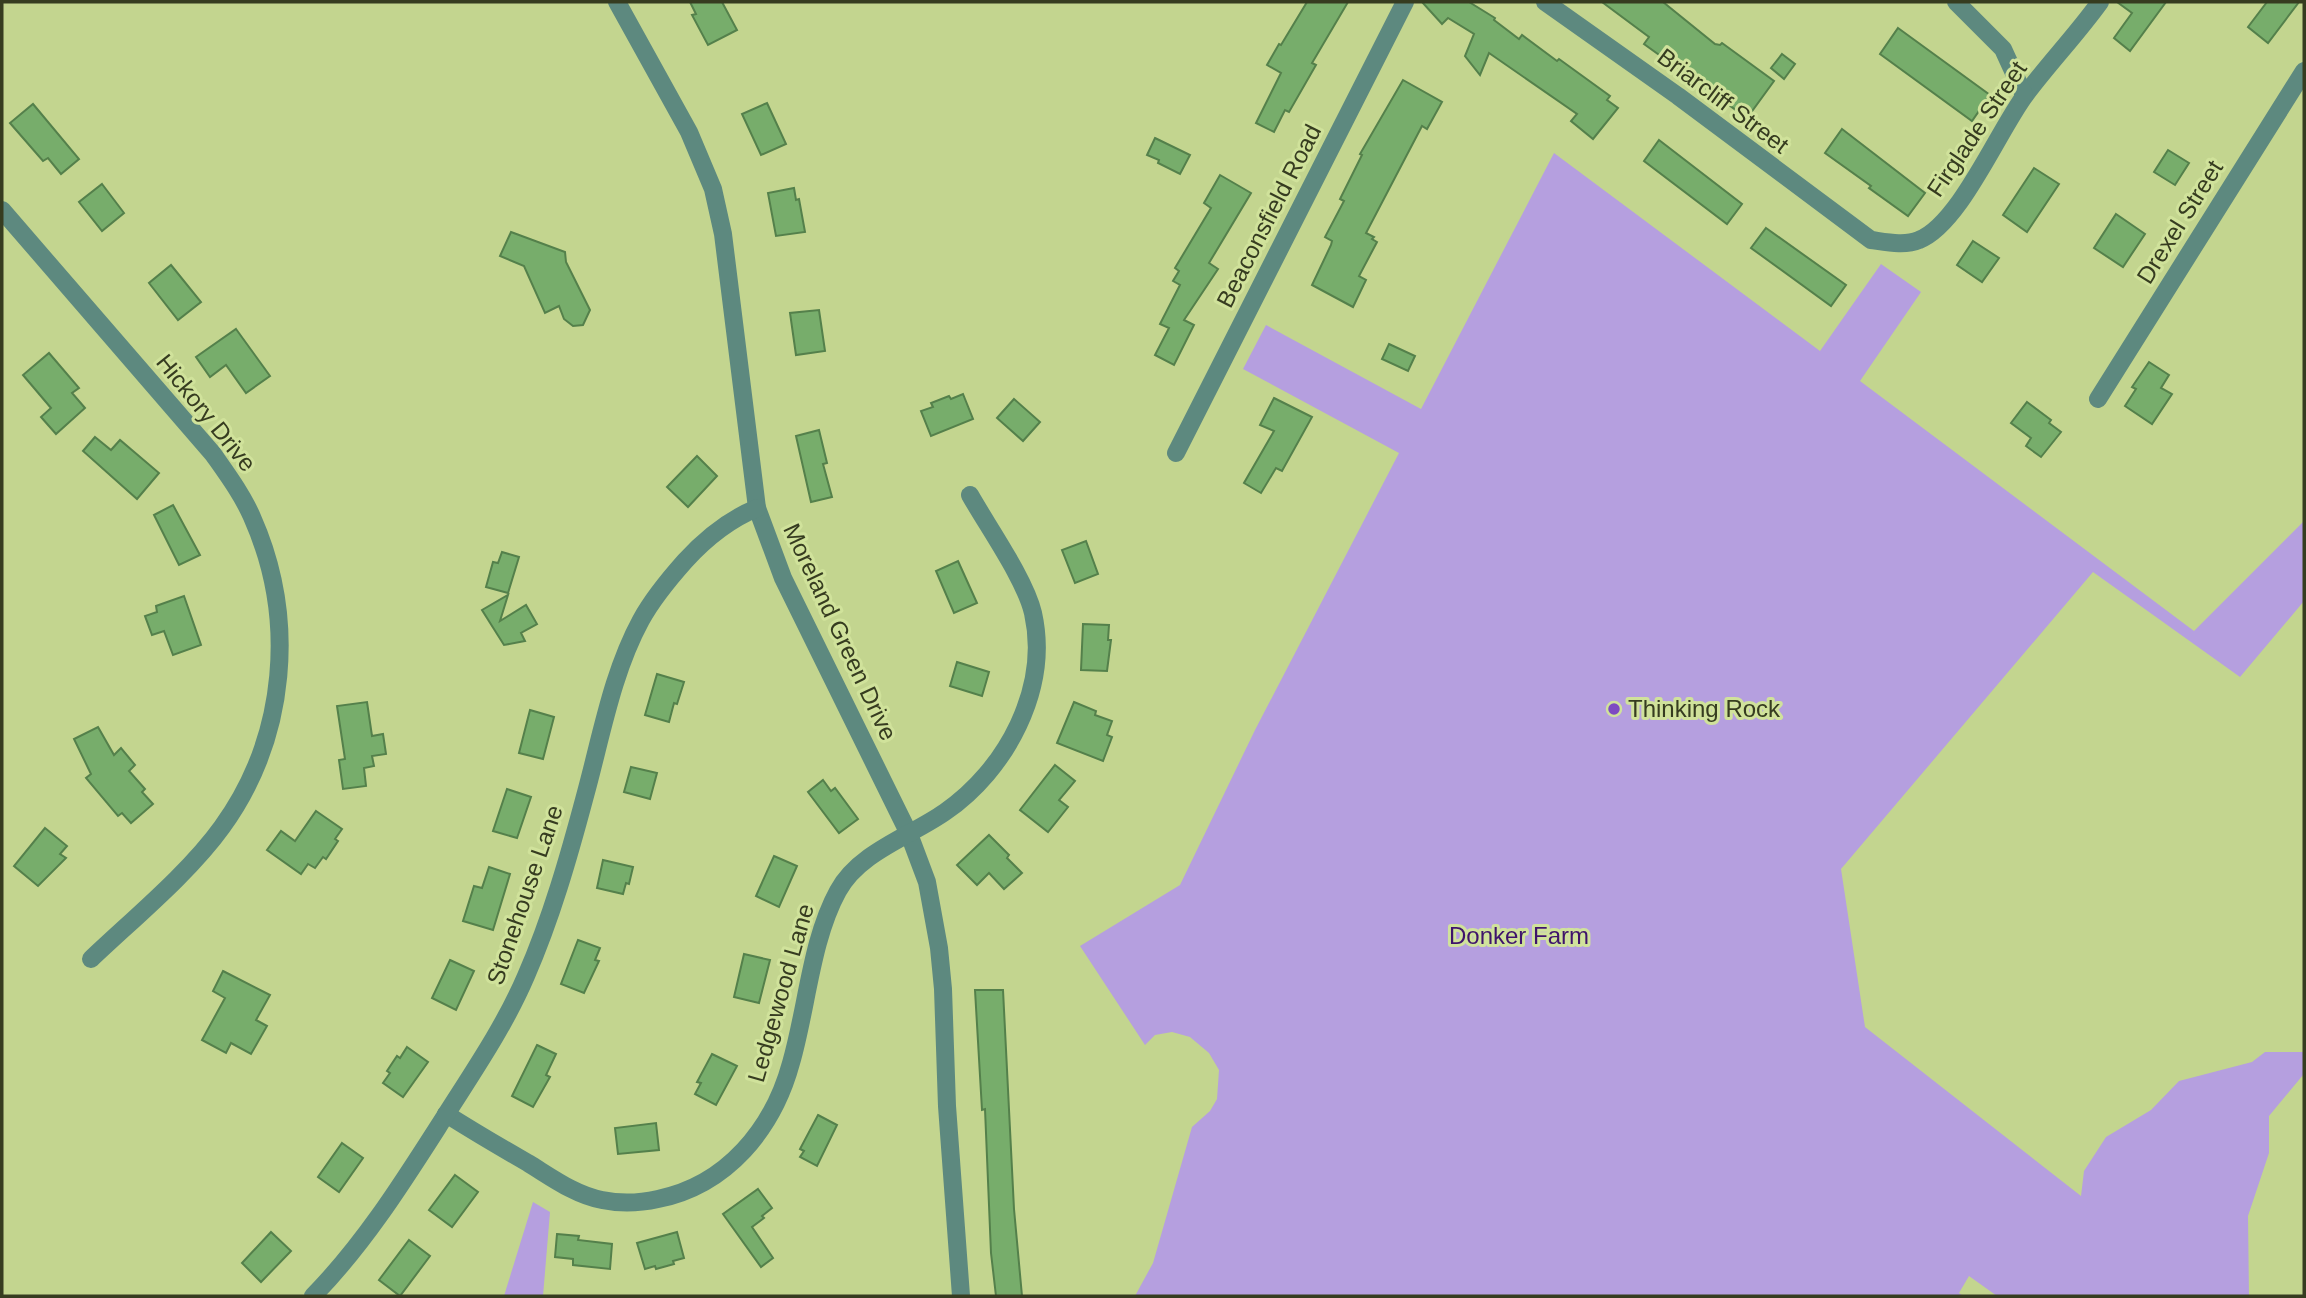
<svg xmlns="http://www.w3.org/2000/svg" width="2306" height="1298" font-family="Arial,sans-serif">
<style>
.green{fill:#b59fdf}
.building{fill:#77ad6b;stroke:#54804b;stroke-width:2}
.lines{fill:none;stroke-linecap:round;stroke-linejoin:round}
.minor{stroke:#5d897f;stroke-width:18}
.poi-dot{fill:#7d4ac2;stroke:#d0e29b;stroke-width:2.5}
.labels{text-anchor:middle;stroke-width:6;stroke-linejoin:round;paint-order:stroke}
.street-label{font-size:24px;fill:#363c20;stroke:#d0e29b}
.poi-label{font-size:24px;fill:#363c20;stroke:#d0e29b;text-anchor:start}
.park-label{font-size:24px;fill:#3e136b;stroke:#d0e29b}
</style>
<rect width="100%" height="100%" fill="#c3d58f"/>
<!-- green -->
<g class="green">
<path d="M 1554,153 L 1820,351 L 1881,264 L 1921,292 L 1860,381 L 2194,631 L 2304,521 L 2304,601 L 2240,677 L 2093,572 L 1841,869 L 1865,1027 L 2081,1196 L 2084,1171 L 2106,1137 L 2151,1110 L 2179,1081 L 2252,1062 L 2265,1052 L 2304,1052 L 2303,1075 L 2269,1116 L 2269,1153 L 2248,1216 L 2249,1296 L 1997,1296 L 1969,1276 L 1959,1293 L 1963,1296 L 1135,1296 L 1153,1263 L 1192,1127 L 1210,1111 L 1217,1099 L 1219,1070 L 1209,1053 L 1190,1037 L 1172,1032 L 1155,1035 L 1145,1045 L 1080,946 L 1180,885 L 1255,730 L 1399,453 L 1243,369 L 1266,325 L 1421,409 Z"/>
<path d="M 533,1202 L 550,1212 L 543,1296 L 504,1296 Z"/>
</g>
<!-- building -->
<g class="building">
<path d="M 690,2 L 722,2 L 737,30 L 708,45 L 692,15 L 696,14 Z"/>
<path d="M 1307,2 L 1348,2 L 1312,63 L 1316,65 L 1289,112 L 1285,110 L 1274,132 L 1256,123 L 1281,73 L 1267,65 L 1279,44 L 1281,45 Z"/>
<path d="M 1422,2 L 1469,2 L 1495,18 L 1494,20 L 1519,39 L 1522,35 L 1557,61 L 1559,59 L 1610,96 L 1607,100 L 1618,108 L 1593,139 L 1571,121 L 1577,114 L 1489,53 L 1480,75 L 1465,56 L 1474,34 L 1448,18 L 1442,24 Z"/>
<path d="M 1602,2 L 1663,2 L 1715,44 L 1720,45 L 1722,43 L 1774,81 L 1747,118 L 1644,44 L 1649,37 Z"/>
<path d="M 2117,2 L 2166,2 L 2130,51 L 2114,38 L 2132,13 Z"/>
<path d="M 2267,2 L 2299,2 L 2268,43 L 2248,27 Z"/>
<path d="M 1898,28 L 1990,95 L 1972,121 L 1880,54 Z"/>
<path d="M 1782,54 L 1795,64 L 1784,79 L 1771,68 Z"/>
<path d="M 1403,80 L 1442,102 L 1427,129 L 1422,126 L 1366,233 L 1374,237 L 1372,239 L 1377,242 L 1359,276 L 1366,280 L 1353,307 L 1312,285 L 1331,245 L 1332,241 L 1325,237 L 1344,201 L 1340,199 L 1362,155 L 1360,154 Z"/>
<path d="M 767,103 L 786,144 L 761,155 L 742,114 Z"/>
<path d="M 33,104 L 79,159 L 61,174 L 48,158 L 43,161 L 10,123 Z"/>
<path d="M 1842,129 L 1925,193 L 1908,216 L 1869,188 L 1871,186 L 1825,153 Z"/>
<path d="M 1155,138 L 1190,155 L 1180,174 L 1158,163 L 1159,160 L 1147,155 Z"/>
<path d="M 1659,140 L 1742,204 L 1727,224 L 1644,161 Z"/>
<path d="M 2168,150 L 2189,163 L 2175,185 L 2154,172 Z"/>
<path d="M 2034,168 L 2059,184 L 2027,232 L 2003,215 Z"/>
<path d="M 1220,175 L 1251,193 L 1209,263 L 1218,269 L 1184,320 L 1194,325 L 1174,365 L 1155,355 L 1169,328 L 1160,324 L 1180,285 L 1173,281 L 1179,271 L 1175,268 L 1211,208 L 1204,203 Z"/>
<path d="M 102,184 L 124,213 L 102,231 L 79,202 Z"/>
<path d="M 794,188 L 796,200 L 799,199 L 805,232 L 776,236 L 768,193 Z"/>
<path d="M 2116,214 L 2145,234 L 2123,267 L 2094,248 Z"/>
<path d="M 1766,228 L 1846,285 L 1831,306 L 1751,248 Z"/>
<path d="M 511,232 L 565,252 L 566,262 L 590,310 L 583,325 L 573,326 L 564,319 L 559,306 L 545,313 L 524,266 L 500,256 Z"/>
<path d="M 1973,241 L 1999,258 L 1982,282 L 1957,265 Z"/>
<path d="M 171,265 L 201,302 L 178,320 L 149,283 Z"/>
<path d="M 819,310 L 825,351 L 796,355 L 790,313 Z"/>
<path d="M 236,329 L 270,376 L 246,393 L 226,365 L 210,377 L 196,357 Z"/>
<path d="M 1389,344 L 1415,356 L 1408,371 L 1382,359 Z"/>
<path d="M 49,353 L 79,388 L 72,393 L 85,408 L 56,434 L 41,417 L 51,408 L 23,375 Z"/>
<path d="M 2149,362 L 2169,375 L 2161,388 L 2172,394 L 2152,424 L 2125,406 L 2136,389 L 2132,387 Z"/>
<path d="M 963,394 L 973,419 L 931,436 L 921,411 L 933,407 L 931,403 L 949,396 L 951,399 Z"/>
<path d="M 1274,398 L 1312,417 L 1282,471 L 1276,468 L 1261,493 L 1244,483 L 1274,431 L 1260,425 Z"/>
<path d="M 1014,399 L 1040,422 L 1023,441 L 997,418 Z"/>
<path d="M 2027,402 L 2051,420 L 2049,423 L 2061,432 L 2041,457 L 2026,446 L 2031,438 L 2011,423 Z"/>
<path d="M 819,430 L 827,463 L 823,464 L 832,497 L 811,502 L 796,436 Z"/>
<path d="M 95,437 L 111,450 L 120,440 L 159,473 L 137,499 L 83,451 Z"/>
<path d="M 697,456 L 717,476 L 688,507 L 667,487 Z"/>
<path d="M 173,505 L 200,555 L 179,565 L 154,515 Z"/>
<path d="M 1086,541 L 1098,574 L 1075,583 L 1062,550 Z"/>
<path d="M 502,552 L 519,557 L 508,593 L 486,587 L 493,562 L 498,563 Z"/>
<path d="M 958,561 L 977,603 L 954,613 L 936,571 Z"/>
<path d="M 508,595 L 500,621 L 526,605 L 537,624 L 521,633 L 525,641 L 504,645 L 482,610 Z"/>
<path d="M 184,596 L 201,645 L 173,655 L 164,631 L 152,635 L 145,616 L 157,612 L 156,606 Z"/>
<path d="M 1083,624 L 1109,625 L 1108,640 L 1111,640 L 1107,671 L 1081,670 Z"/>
<path d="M 957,662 L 989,672 L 982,696 L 950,686 Z"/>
<path d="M 657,674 L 684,682 L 677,704 L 674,703 L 669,722 L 645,715 Z"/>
<path d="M 367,702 L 372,736 L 383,734 L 386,754 L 372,756 L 374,766 L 364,768 L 366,786 L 343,789 L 339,760 L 345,759 L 337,706 Z"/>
<path d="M 1074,702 L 1096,711 L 1095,715 L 1112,721 L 1107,735 L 1112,737 L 1103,761 L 1057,743 Z"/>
<path d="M 530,710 L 554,717 L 543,759 L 519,753 Z"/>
<path d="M 98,727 L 114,755 L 121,748 L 135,765 L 129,771 L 145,789 L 142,792 L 153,804 L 131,823 L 122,813 L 118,816 L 86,778 L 91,774 L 74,739 Z"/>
<path d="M 1055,765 L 1075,781 L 1059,800 L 1068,807 L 1048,832 L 1020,810 Z"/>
<path d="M 631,767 L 657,773 L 650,799 L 624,792 Z"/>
<path d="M 823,780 L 831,791 L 835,788 L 858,819 L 839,833 L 808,792 Z"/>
<path d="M 507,789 L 531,797 L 517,838 L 493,831 Z"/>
<path d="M 316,811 L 342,829 L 335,839 L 338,841 L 326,859 L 323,857 L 315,868 L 308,864 L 301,874 L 267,850 L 281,831 L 295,841 Z"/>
<path d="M 45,828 L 67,846 L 60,854 L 66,858 L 38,886 L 14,866 Z"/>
<path d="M 989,835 L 1009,855 L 1007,858 L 1022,873 L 1004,889 L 989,873 L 977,885 L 957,865 Z"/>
<path d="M 774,856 L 797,866 L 779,907 L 756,896 Z"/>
<path d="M 603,860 L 633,867 L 629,884 L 626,883 L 623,894 L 597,888 Z"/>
<path d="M 489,867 L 510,874 L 493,930 L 463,921 L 474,886 L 482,888 Z"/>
<path d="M 578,940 L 600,948 L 595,960 L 599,961 L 584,993 L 561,984 Z"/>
<path d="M 744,954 L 770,960 L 759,1003 L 734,997 Z"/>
<path d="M 450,960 L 474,971 L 456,1010 L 432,998 Z"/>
<path d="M 223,971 L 270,995 L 256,1020 L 267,1026 L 251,1054 L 231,1043 L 226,1053 L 202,1040 L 225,998 L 213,991 Z"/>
<path d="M 975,990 L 1003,990 L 1014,1209 L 1022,1296 L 996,1296 L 991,1253 L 985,1109 L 982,1110 Z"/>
<path d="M 537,1045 L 556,1054 L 546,1075 L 550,1077 L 533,1107 L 512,1096 Z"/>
<path d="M 407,1047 L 428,1062 L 403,1097 L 383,1083 L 390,1073 L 387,1071 L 397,1056 L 400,1058 Z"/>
<path d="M 712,1054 L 737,1066 L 716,1105 L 695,1094 L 701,1083 L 697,1082 Z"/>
<path d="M 818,1115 L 837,1125 L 817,1166 L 800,1157 L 804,1151 L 800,1149 Z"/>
<path d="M 656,1123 L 659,1150 L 618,1154 L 615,1128 Z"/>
<path d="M 342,1143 L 363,1158 L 339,1192 L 318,1177 Z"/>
<path d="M 455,1175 L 478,1192 L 452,1227 L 429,1210 Z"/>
<path d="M 758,1189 L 772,1208 L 762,1216 L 764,1218 L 752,1227 L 773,1258 L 761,1267 L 723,1214 Z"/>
<path d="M 271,1232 L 291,1251 L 261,1282 L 242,1263 Z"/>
<path d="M 677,1232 L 684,1258 L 673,1261 L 674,1264 L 656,1269 L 655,1266 L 645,1269 L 637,1243 Z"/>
<path d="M 557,1234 L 579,1236 L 578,1240 L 612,1244 L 610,1269 L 573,1265 L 573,1259 L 555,1257 Z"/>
<path d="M 409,1240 L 430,1256 L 400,1296 L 379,1280 Z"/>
</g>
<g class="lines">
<!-- minor -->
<g class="minor">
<path d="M 617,2 L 689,132 L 713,189 L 723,234 L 757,508 L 783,578 L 909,834 L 927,882 L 939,948 L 943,989 L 947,1106 L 961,1296"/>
<path d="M 1545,2 L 1678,96 L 1871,240 C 1886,242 1905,246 1919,240 C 1960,224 1999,129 2026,94 C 2050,62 2077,34 2100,2"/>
<path d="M 1956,2 L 2003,49 L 2024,95"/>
<path d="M 2,210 L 213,454 C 227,474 242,494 252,517 C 297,618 287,737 222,827 C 189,873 133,919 91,959"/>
<path d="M 2098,399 L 2304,71"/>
<path d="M 1176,453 L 1405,2"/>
<path d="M 446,1114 C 473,1131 500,1147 528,1163 C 551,1177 575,1195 602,1200 C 621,1204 640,1203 658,1199 C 727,1185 773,1129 791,1063 C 807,1008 811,940 838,891 C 859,852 911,836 945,812 C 1006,770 1050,689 1033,613 C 1025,579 988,527 970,495"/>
<path d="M 313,1296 C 366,1242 406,1177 447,1113 C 475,1069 505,1025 526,976 C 551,919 569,856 585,796 C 601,738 612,673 641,620 C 653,598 669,579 685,561 C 706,538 728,520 757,508"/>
</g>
</g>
<!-- markers -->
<circle class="poi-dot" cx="1614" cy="709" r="7"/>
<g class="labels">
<!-- street labels -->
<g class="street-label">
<text transform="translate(1723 101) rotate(37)" y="8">Briarcliff Street</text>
<text transform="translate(1977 129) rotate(-56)" y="8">Firglade Street</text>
<text transform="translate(1269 216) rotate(-63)" y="8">Beaconsfield Road</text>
<text transform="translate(2180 222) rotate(-58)" y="8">Drexel Street</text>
<text transform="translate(206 413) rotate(51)" y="8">Hickory Drive</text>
<text transform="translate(840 632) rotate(65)" y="8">Moreland Green Drive</text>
<text transform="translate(525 895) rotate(-71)" y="8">Stonehouse Lane</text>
<text transform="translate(781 993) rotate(-74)" y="8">Ledgewood Lane</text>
</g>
<!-- poi labels -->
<g class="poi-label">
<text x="1628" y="717">Thinking Rock</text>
</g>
<!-- park labels -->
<g class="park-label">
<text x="1519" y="944">Donker Farm</text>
</g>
</g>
<!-- border -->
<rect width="2306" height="1298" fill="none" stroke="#363c20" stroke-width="7"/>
</svg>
